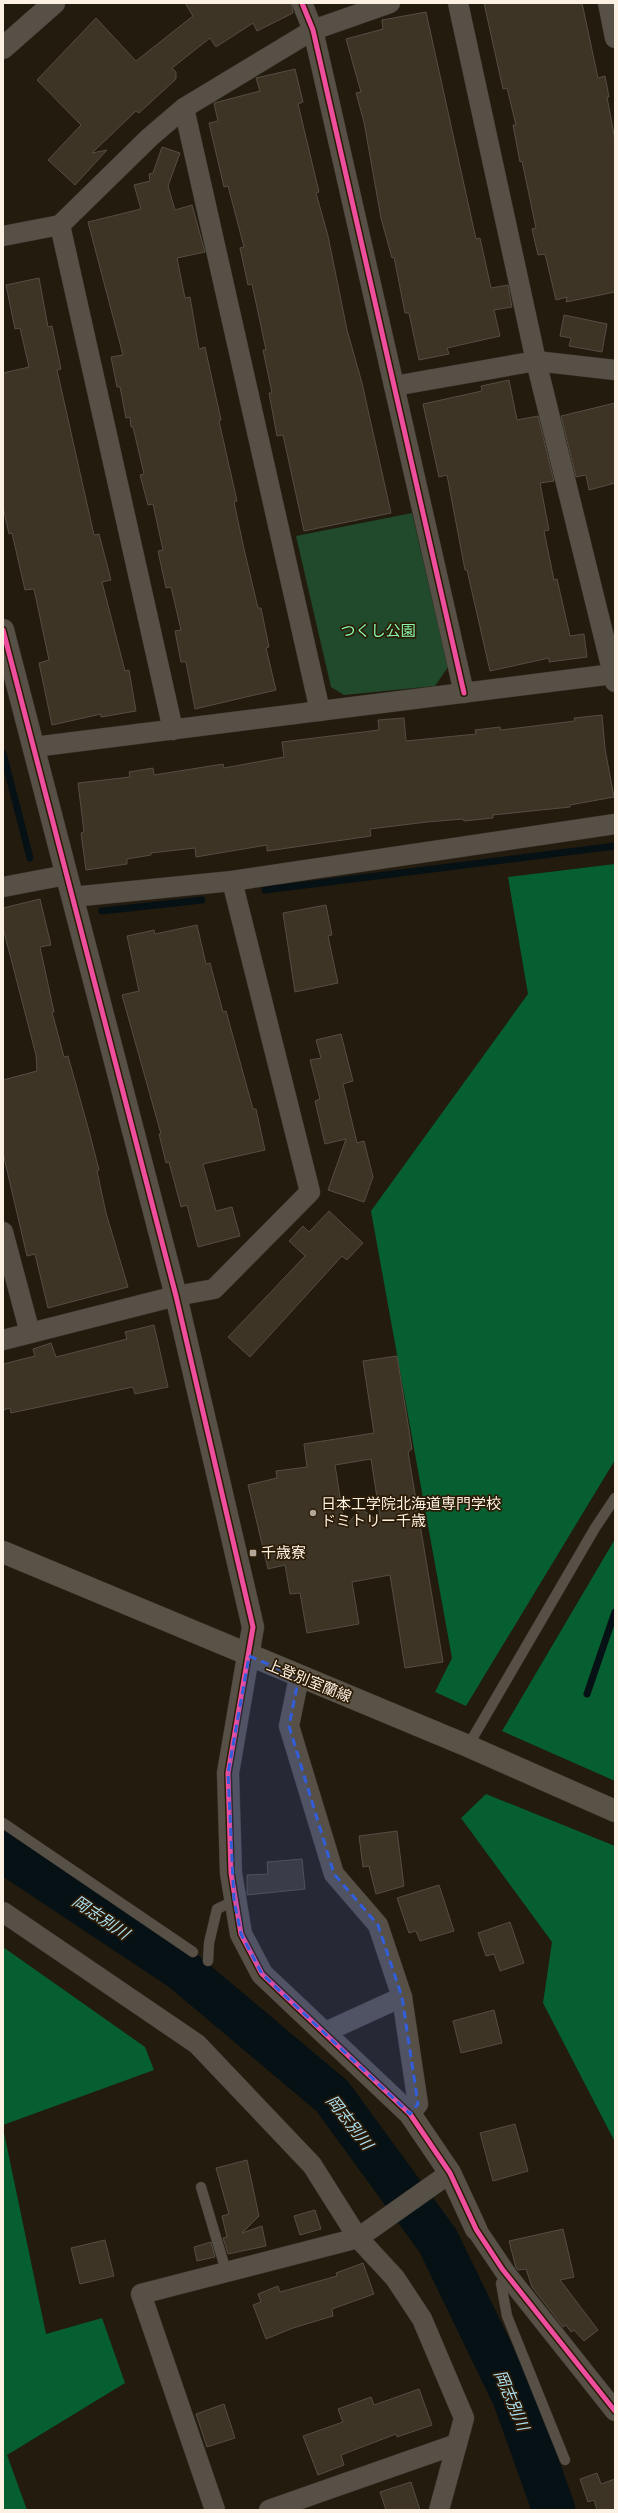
<svg xmlns="http://www.w3.org/2000/svg" width="618" height="2513" font-family="'Alegreya Sans','Noto Sans JP',sans-serif">
<style>
.green{fill:#204a2b}
.forest{fill:#055f30}
.lines{fill:none;stroke-linecap:round;stroke-linejoin:round}
.stream{stroke:#061115;stroke-width:7}
.river{stroke:#061115;stroke-width:43}
.building{fill:#3e3426;stroke:#554d43;fill-rule:evenodd}
.service-casing{stroke:#3c352d;stroke-width:11}
.minor-casing{stroke:#3c352d;stroke-width:21}
.tertiary-casing{stroke:#3c352d;stroke-width:23}
.secondary-casing{stroke:#3c352d;stroke-width:23}
.service{stroke:#575047;stroke-width:10}
.minor{stroke:#575047;stroke-width:20}
.tertiary{stroke:#575047;stroke-width:22}
.secondary{stroke:#595246;stroke-width:22}
.cycleway-casing{stroke:#2c1c05;stroke-width:8}
.cycleway{stroke:#ef4d9e;stroke-width:5}
.marked{fill:#335ed9;fill-opacity:0.2;stroke:#335ed9;stroke-width:3;stroke-dasharray:8 5;stroke-linejoin:round}
.poi-dot{fill:#b1a698;stroke:#2c1c05;stroke-width:1.5}
.labels{text-anchor:middle;stroke-width:3.5;stroke-linejoin:round;paint-order:stroke}
.park-label{font-size:15px;fill:#88f9ac;stroke:#2c1c05}
.poi-label{font-size:15px;fill:#fdf1e3;stroke:#2c1c05;text-anchor:start}
.street-label{font-size:15px;fill:#fdf1e3;stroke:#2c1c05}
.water-label{font-size:16px;font-style:italic;fill:#acdff4;stroke:#2c1c05}
</style>
<rect width="100%" height="100%" fill="#231b0e"/>
<!-- green -->
<path class="green" d="M 412,513 L 448,667 L 435,686 L 344,695 L 331,687 L 296,536 Z"/>
<!-- forest -->
<g class="forest">
<path d="M 615,864 L 615,1460 L 466,1706 L 435,1692 L 452,1658 L 371,1211 L 528,994 L 508,877 Z"/>
<path d="M 615,1539 L 615,1781 L 502,1731 Z"/>
<path d="M 486,1794 L 615,1846 L 615,2142 L 543,2003 L 552,1942 L 461,1818 Z"/>
<path d="M 3,1947 L 145,2047 L 154,2070 L 3,2125 Z"/>
<path d="M 3,2128 L 46,2334 L 102,2318 L 125,2383 L 7,2455 L 27,2510 L 3,2510 Z"/>
</g>
<g class="lines">
<!-- stream -->
<g class="stream">
<path d="M 3,753 L 30,858"/>
<path d="M 265,890 L 615,846"/>
<path d="M 102,911 L 202,900"/>
<path d="M 587,1694 L 615,1612"/>
</g>
<!-- river -->
<path class="river" d="M 3,1851 L 181,1969 L 332,2096 L 438,2241 L 514,2398 L 554,2510"/>
</g>
<!-- building -->
<g class="building">
<path d="M 185,3 L 291,3 L 293,13 L 257,31 L 253,23 L 216,47 L 210,38 L 172,68 L 176,72 L 176,79 L 139,113 L 136,111 L 92,153 L 107,150 L 75,185 L 48,160 L 81,125 L 37,80 L 96,18 L 136,61 L 193,16 Z"/>
<path d="M 484,3 L 582,3 L 598,78 L 605,76 L 609,97 L 607,97 L 615,140 L 615,292 L 566,302 L 567,297 L 556,300 L 545,254 L 538,255 L 532,229 L 536,228 L 522,161 L 520,162 L 513,125 L 516,125 L 507,88 L 503,89 Z"/>
<path d="M 426,12 L 476,239 L 480,238 L 491,288 L 508,285 L 512,307 L 494,310 L 500,336 L 447,348 L 449,354 L 419,360 L 409,313 L 405,313 L 394,257 L 392,258 L 381,218 L 364,122 L 356,93 L 361,92 L 346,39 L 383,29 L 382,20 Z"/>
<path d="M 295,69 L 303,102 L 298,104 L 319,192 L 316,193 L 328,236 L 347,330 L 362,383 L 391,513 L 304,531 L 283,435 L 277,436 L 269,393 L 272,393 L 263,350 L 266,350 L 252,284 L 248,285 L 240,248 L 244,247 L 228,186 L 224,187 L 209,123 L 218,121 L 214,103 L 260,91 L 256,78 Z"/>
<path d="M 162,147 L 180,153 L 168,186 L 175,210 L 192,205 L 205,252 L 177,258 L 185,298 L 190,297 L 199,349 L 205,347 L 221,420 L 219,421 L 237,501 L 234,502 L 244,549 L 258,608 L 261,608 L 269,647 L 266,648 L 276,690 L 195,709 L 186,662 L 181,662 L 175,631 L 181,630 L 171,587 L 166,588 L 158,551 L 163,550 L 153,504 L 148,505 L 140,475 L 144,474 L 133,427 L 131,427 L 130,417 L 126,418 L 120,387 L 117,387 L 111,357 L 123,355 L 88,222 L 141,209 L 134,185 L 150,181 L 149,174 L 153,173 Z"/>
<path d="M 39,278 L 48,327 L 52,326 L 61,369 L 57,370 L 94,535 L 99,534 L 111,580 L 102,582 L 125,671 L 129,670 L 136,711 L 101,717 L 101,714 L 52,725 L 39,663 L 49,660 L 34,589 L 25,590 L 12,533 L 9,534 L 3,507 L 3,373 L 29,367 L 20,328 L 15,329 L 6,285 Z"/>
<path d="M 564,315 L 607,324 L 602,352 L 569,346 L 571,338 L 560,336 Z"/>
<path d="M 509,380 L 517,420 L 538,416 L 554,481 L 540,483 L 549,530 L 544,531 L 554,580 L 557,579 L 570,636 L 584,634 L 587,657 L 549,662 L 549,658 L 490,671 L 467,570 L 465,570 L 447,475 L 439,477 L 423,404 L 482,391 L 481,386 Z"/>
<path d="M 615,403 L 615,483 L 589,490 L 586,475 L 576,477 L 561,416 Z"/>
<path d="M 602,715 L 605,749 L 614,797 L 570,805 L 570,807 L 493,815 L 493,818 L 464,821 L 463,819 L 427,822 L 370,829 L 371,836 L 267,851 L 267,845 L 196,857 L 195,848 L 151,853 L 151,855 L 127,859 L 127,864 L 86,870 L 81,833 L 84,832 L 78,783 L 130,777 L 129,772 L 153,768 L 154,775 L 223,764 L 224,768 L 284,757 L 282,742 L 379,730 L 378,720 L 404,718 L 406,741 L 476,734 L 475,730 L 500,727 L 501,730 L 575,721 L 574,718 Z"/>
<path d="M 40,899 L 51,945 L 40,947 L 54,1012 L 52,1012 L 64,1057 L 68,1056 L 89,1131 L 99,1170 L 97,1171 L 106,1213 L 128,1287 L 48,1308 L 35,1254 L 27,1256 L 3,1153 L 3,1080 L 37,1071 L 36,1055 L 3,928 L 3,908 Z"/>
<path d="M 326,905 L 332,935 L 328,936 L 338,983 L 295,992 L 283,913 Z"/>
<path d="M 197,925 L 206,964 L 210,963 L 223,1012 L 226,1011 L 253,1109 L 256,1109 L 265,1150 L 203,1164 L 216,1211 L 232,1207 L 240,1236 L 198,1247 L 187,1205 L 181,1207 L 169,1162 L 166,1163 L 159,1134 L 161,1134 L 122,995 L 139,991 L 127,936 L 154,930 L 155,934 Z"/>
<path d="M 341,1034 L 353,1081 L 343,1084 L 357,1143 L 364,1141 L 373,1177 L 364,1202 L 328,1190 L 346,1139 L 325,1144 L 315,1101 L 320,1099 L 310,1060 L 321,1058 L 316,1040 Z"/>
<path d="M 329,1211 L 363,1243 L 347,1260 L 342,1256 L 250,1357 L 228,1337 L 305,1256 L 289,1241 L 303,1226 L 309,1232 Z"/>
<path d="M 154,1325 L 168,1387 L 135,1394 L 133,1387 L 11,1413 L 10,1408 L 3,1410 L 3,1364 L 35,1356 L 33,1349 L 51,1343 L 56,1357 L 127,1339 L 125,1332 Z"/>
<path d="M 397,1356 L 412,1449 L 408,1452 L 443,1662 L 405,1668 L 390,1575 L 352,1582 L 359,1624 L 307,1633 L 300,1593 L 290,1594 L 285,1565 L 268,1569 L 248,1485 L 277,1478 L 276,1471 L 307,1467 L 304,1444 L 374,1433 L 363,1361 ZM 371,1459 L 381,1523 L 360,1508 L 345,1528 L 335,1465 Z"/>
<path d="M 397,1831 L 404,1886 L 376,1894 L 369,1866 L 363,1867 L 359,1836 Z"/>
<path d="M 302,1859 L 305,1889 L 247,1895 L 247,1875 L 268,1874 L 267,1862 Z"/>
<path d="M 439,1885 L 454,1931 L 420,1941 L 416,1931 L 409,1933 L 397,1898 Z"/>
<path d="M 510,1922 L 524,1963 L 500,1971 L 494,1954 L 486,1956 L 478,1933 Z"/>
<path d="M 494,2010 L 502,2043 L 461,2053 L 453,2021 Z"/>
<path d="M 515,2124 L 528,2171 L 493,2181 L 480,2133 Z"/>
<path d="M 247,2160 L 259,2216 L 242,2233 L 262,2226 L 266,2246 L 228,2254 L 223,2238 L 227,2237 L 222,2216 L 229,2214 L 216,2168 Z"/>
<path d="M 315,2210 L 321,2229 L 300,2235 L 294,2216 Z"/>
<path d="M 563,2229 L 574,2277 L 560,2280 L 598,2330 L 584,2341 L 574,2330 L 571,2332 L 566,2325 L 563,2327 L 532,2287 L 526,2269 L 518,2270 L 516,2268 L 509,2241 Z"/>
<path d="M 105,2240 L 114,2276 L 80,2284 L 71,2248 Z"/>
<path d="M 211,2242 L 215,2257 L 197,2261 L 194,2247 Z"/>
<path d="M 363,2263 L 374,2294 L 332,2309 L 333,2316 L 293,2328 L 266,2339 L 253,2305 L 261,2302 L 258,2294 L 278,2286 L 280,2292 L 337,2276 L 336,2273 Z"/>
<path d="M 419,2389 L 432,2425 L 397,2437 L 396,2434 L 341,2455 L 344,2465 L 318,2475 L 303,2436 L 343,2422 L 338,2409 L 371,2397 L 374,2405 Z"/>
<path d="M 224,2404 L 235,2438 L 207,2447 L 196,2414 Z"/>
<path d="M 597,2473 L 601,2484 L 615,2479 L 615,2510 L 597,2510 L 594,2500 L 588,2502 L 580,2479 Z"/>
<path d="M 411,2482 L 420,2510 L 386,2510 L 380,2492 Z"/>
</g>
<g class="lines">
<!-- service casing -->
<g class="service-casing">
<g id="service">
<path d="M 468,1746 L 595,1528 L 615,1498"/>
<path d="M 3,1823 L 193,1952"/>
<path d="M 208,1961 L 209,1943 L 217,1909 L 234,1901"/>
<path d="M 201,2187 L 226,2271"/>
<path d="M 507,2275 L 501,2283 L 507,2316 L 565,2460"/>
</g>
</g>
<!-- minor casing -->
<g class="minor-casing">
<g id="minor">
<path d="M 302,3 L 313,30 L 464,693"/>
<path d="M 458,3 L 536,361 L 615,682"/>
<path d="M 608,3 L 615,38"/>
<path d="M 184,108 L 320,711"/>
<path d="M 60,225 L 173,730"/>
<path d="M 3,236 L 60,225 L 150,137 L 184,108 L 313,30 L 390,3"/>
<path d="M 394,386 L 536,361 L 615,370"/>
<path d="M 34,747 L 613,674"/>
<path d="M 3,887 L 66,875"/>
<path d="M 72,897 L 232,881 L 615,824"/>
<path d="M 3,1232 L 30,1333"/>
<path d="M 3,1340 L 176,1296 L 214,1289 L 310,1192 L 232,881"/>
<path d="M 299,1677 L 289,1726 L 334,1874 L 378,1925 L 402,1997 L 418,2104 L 410,2114"/>
<path d="M 3,1912 L 197,2044 L 312,2165 L 358,2238 L 395,2278 L 422,2319 L 464,2418 L 439,2510"/>
<path d="M 323,2033 L 402,1997"/>
<path d="M 476,2229 L 507,2275 L 615,2411"/>
<path d="M 215,2510 L 141,2294 L 358,2238 L 450,2173"/>
<path d="M 269,2510 L 457,2444"/>
</g>
</g>
<!-- tertiary casing -->
<g class="tertiary-casing">
<g id="tertiary">
<path d="M 3,48 L 54,3"/>
<path d="M 3,630 L 176,1296 L 253,1627 L 228,1773 L 231,1873 L 241,1934 L 262,1974 L 410,2114 L 450,2173 L 476,2229"/>
</g>
</g>
<!-- secondary casing -->
<g class="secondary-casing">
<path id="secondary" d="M 3,1552 L 468,1746 L 615,1811"/>
</g>
<!-- service -->
<use href="#service" class="service"/>
<!-- minor -->
<use href="#minor" class="minor"/>
<!-- tertiary -->
<use href="#tertiary" class="tertiary"/>
<!-- secondary -->
<use href="#secondary" class="secondary"/>
<!-- cycleway casing -->
<g class="cycleway-casing">
<g id="cycleway">
<path d="M 302,3 L 313,30 L 464,693"/>
<path d="M 3,630 L 176,1296 L 253,1627 L 228,1773 L 231,1873 L 241,1934 L 262,1974 L 410,2114 L 450,2173 L 476,2229 L 503,2270 L 615,2411"/>
</g>
</g>
<!-- cycleway -->
<use href="#cycleway" class="cycleway"/>
</g>
<!-- marked area -->
<path class="marked" d="M 249,1656 L 299,1677 L 289,1726 L 334,1874 L 378,1925 L 402,1997 L 418,2104 L 410,2114 L 262,1974 L 241,1934 L 234,1901 L 228,1773 Z"/>
<!-- markers -->
<g class="poi-dot">
<circle cx="313" cy="1513" r="4"/>
<rect x="249" y="1549" width="8" height="8" rx="2"/>
</g>
<g class="labels">
<!-- park labels -->
<g class="park-label">
<text x="378" y="636">つくし公園</text>
</g>
<!-- poi labels -->
<g class="poi-label">
<text x="321" y="1509">日本工学院北海道専門学校<tspan x="321" dy="17">ドミトリー千歳</tspan></text>
<text x="261" y="1558">千歳寮</text>
</g>
<!-- street labels -->
<g class="street-label">
<text transform="translate(309 1681) rotate(22)" y="5">上登別室蘭線</text>
</g>
<!-- water labels -->
<g class="water-label">
<text transform="translate(101 1917) rotate(34)" y="6">岡志別川</text>
<text transform="translate(350 2122) rotate(52)" y="6">岡志別川</text>
<text transform="translate(512 2400) rotate(67)" y="6">岡志別川</text>
</g>
</g>
<!-- border -->
<rect width="618" height="2513" fill="none" stroke="#fdf1e3" stroke-width="8"/>
</svg>
